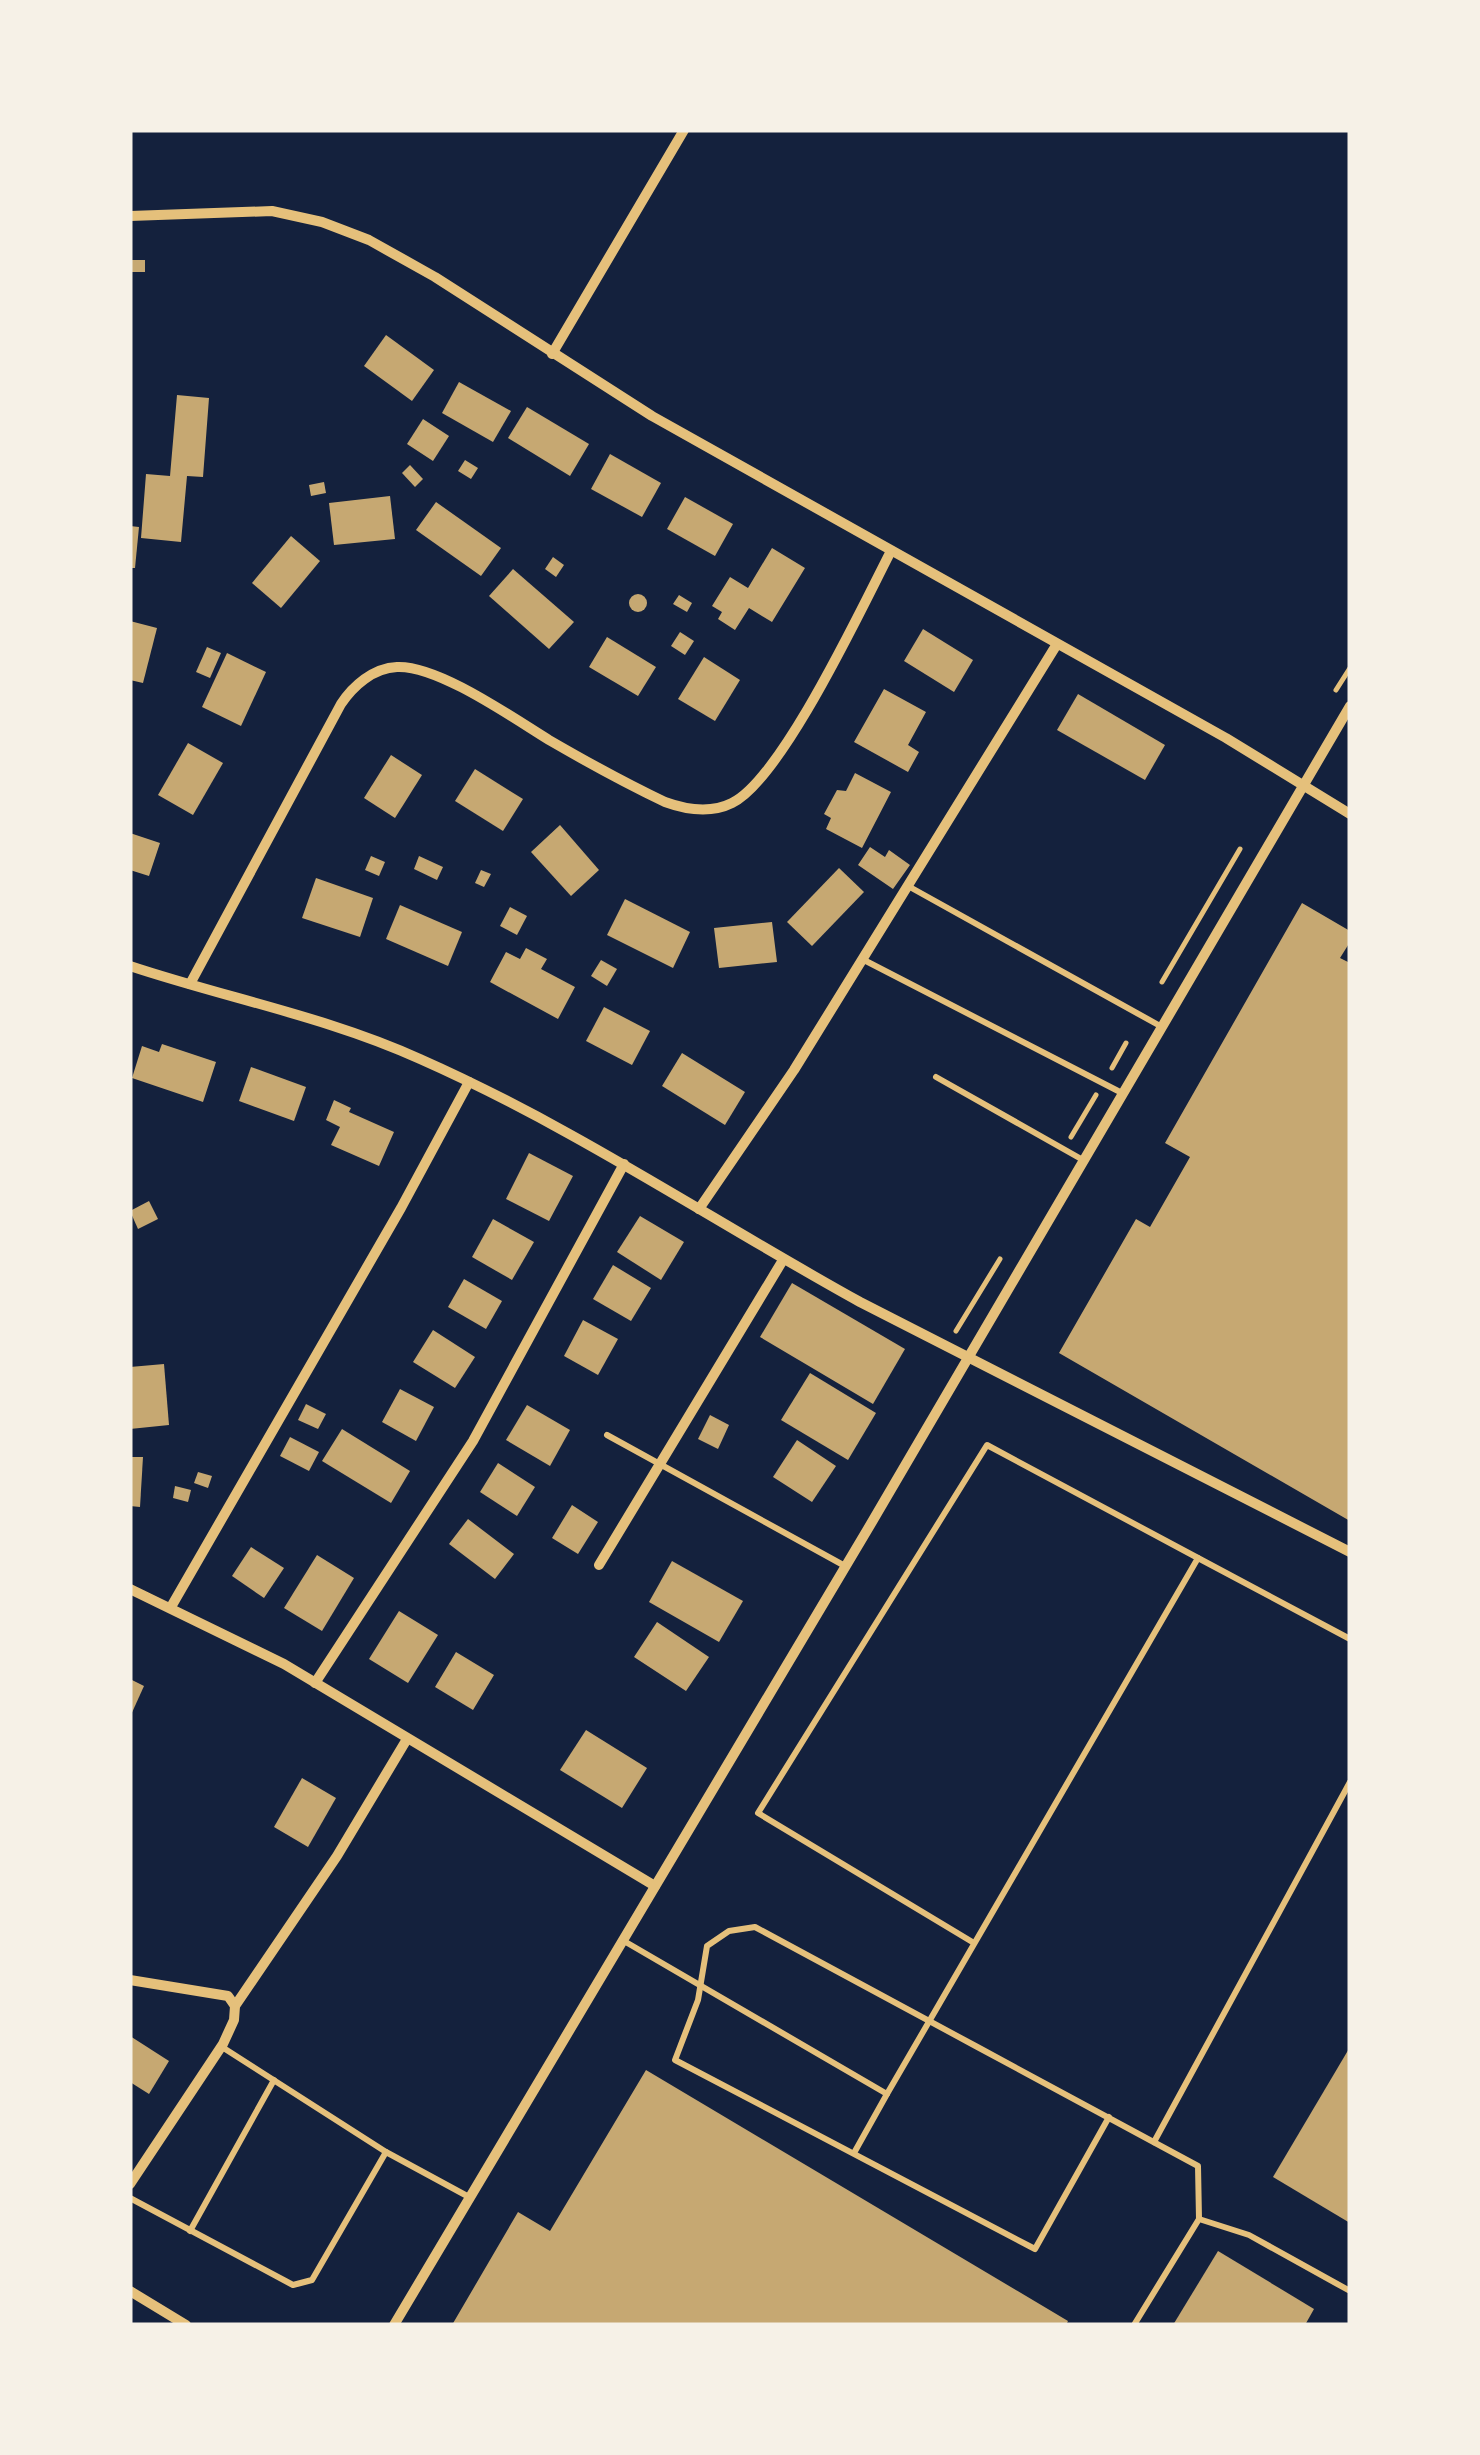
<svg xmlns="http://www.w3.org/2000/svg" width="1480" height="2455" font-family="Signika,sans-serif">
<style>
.building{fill:#c6a872}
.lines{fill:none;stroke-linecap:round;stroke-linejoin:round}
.path{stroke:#e5c07b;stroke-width:5}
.service{stroke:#e5c07b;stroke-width:6}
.minor{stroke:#e5c07b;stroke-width:10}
</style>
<rect width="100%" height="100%" fill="#14213d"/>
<!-- building -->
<g class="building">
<rect x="130" y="260" width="15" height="12"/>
<path d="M 386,335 L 434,370 L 412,401 L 364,366 Z"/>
<path d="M 459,382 L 511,411 L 493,442 L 442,413 Z"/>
<path d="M 177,395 L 209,398 L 203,477 L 187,476 L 181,542 L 141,538 L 146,474 L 170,476 Z"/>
<path d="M 527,407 L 589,444 L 570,476 L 508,438 Z"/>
<path d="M 423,419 L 449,436 L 433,461 L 407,444 Z"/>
<path d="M 610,454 L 661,483 L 642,517 L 591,489 Z"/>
<path d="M 465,460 L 478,468 L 471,479 L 458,471 Z"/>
<path d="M 410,465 L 423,479 L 415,487 L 402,473 Z"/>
<path d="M 324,482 L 326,493 L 311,496 L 309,485 Z"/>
<path d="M 390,496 L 395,539 L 334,545 L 329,503 Z"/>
<path d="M 685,497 L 733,524 L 715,556 L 667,529 Z"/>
<path d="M 436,502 L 501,548 L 481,576 L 416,530 Z"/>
<path d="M 130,526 L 139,527 L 135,568 L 130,568 Z"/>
<path d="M 291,536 L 320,561 L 281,608 L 252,583 Z"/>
<path d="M 772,548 L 805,568 L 772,622 L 749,608 L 735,630 L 718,619 L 722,612 L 712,606 L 730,577 L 748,588 Z"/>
<path d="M 553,557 L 564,565 L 556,577 L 545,569 Z"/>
<path d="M 513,569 L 574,622 L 549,649 L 489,596 Z"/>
<circle cx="638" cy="603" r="9"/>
<path d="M 679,595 L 692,603 L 687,612 L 673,604 Z"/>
<path d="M 130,621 L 157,628 L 143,683 L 130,680 Z"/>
<path d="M 923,629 L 973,660 L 954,692 L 904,661 Z"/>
<path d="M 680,632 L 694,641 L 685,655 L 671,646 Z"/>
<path d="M 607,637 L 656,667 L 638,696 L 589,667 Z"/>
<path d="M 207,647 L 221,653 L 210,678 L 196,672 Z"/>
<path d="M 227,653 L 266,672 L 241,726 L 202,707 Z"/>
<path d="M 704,657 L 740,680 L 715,721 L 678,699 Z"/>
<path d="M 884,689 L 926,712 L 908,745 L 919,752 L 908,772 L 854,742 Z"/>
<path d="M 1078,694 L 1165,745 L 1145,780 L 1057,730 Z"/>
<path d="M 188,743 L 223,763 L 193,815 L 158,795 Z"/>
<path d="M 391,755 L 422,775 L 395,818 L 364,798 Z"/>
<path d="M 475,769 L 523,799 L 503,831 L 455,801 Z"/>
<path d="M 855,773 L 891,792 L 862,848 L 826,829 L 831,818 L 824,814 L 837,790 L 846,791 Z"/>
<path d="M 560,825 L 599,870 L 571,896 L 531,852 Z"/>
<path d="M 130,833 L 160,843 L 149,876 L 130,870 Z"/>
<path d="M 870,847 L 885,857 L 889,850 L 910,865 L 893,889 L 858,865 Z"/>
<path d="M 371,856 L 385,862 L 379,876 L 365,870 Z"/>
<path d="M 419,856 L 443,867 L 437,880 L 414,869 Z"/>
<path d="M 839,868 L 864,892 L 812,946 L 787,922 Z"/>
<path d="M 481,870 L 491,874 L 484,887 L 475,883 Z"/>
<path d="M 316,878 L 373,898 L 360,937 L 302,918 Z"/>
<path d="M 625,899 L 690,932 L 673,968 L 607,935 Z"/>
<path d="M 1302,903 L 1350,931 L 1350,942 L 1340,958 L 1350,963 L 1350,1521 L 1059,1353 L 1136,1219 L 1150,1227 L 1190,1157 L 1165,1143 Z"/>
<path d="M 400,905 L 462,932 L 448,966 L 386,939 Z"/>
<path d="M 510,907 L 527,916 L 517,935 L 500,926 Z"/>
<path d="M 772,922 L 777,962 L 719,968 L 714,928 Z"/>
<path d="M 526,948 L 547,959 L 541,969 L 575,987 L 558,1019 L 490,982 L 506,952 L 520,959 Z"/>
<path d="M 601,960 L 617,969 L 607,986 L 591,976 Z"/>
<path d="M 604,1007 L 650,1031 L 632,1065 L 586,1041 Z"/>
<path d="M 162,1044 L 216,1062 L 203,1102 L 132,1078 L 142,1046 L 159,1052 Z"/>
<path d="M 682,1053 L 745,1092 L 725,1125 L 662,1086 Z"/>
<path d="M 251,1067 L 306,1087 L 294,1121 L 239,1101 Z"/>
<path d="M 334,1100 L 351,1108 L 349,1112 L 394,1132 L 379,1166 L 331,1145 L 340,1127 L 326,1120 Z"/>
<path d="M 529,1153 L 573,1176 L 549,1221 L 506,1199 Z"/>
<path d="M 149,1201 L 158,1219 L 138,1229 L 130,1211 Z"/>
<path d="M 640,1216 L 684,1242 L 661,1280 L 617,1252 Z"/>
<path d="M 493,1219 L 534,1242 L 512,1280 L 472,1257 Z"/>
<path d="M 613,1265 L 651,1288 L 631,1321 L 593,1299 Z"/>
<path d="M 464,1279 L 502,1301 L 486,1329 L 448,1307 Z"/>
<path d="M 792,1283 L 905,1349 L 873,1404 L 760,1337 Z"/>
<path d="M 583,1320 L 618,1339 L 598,1375 L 564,1356 Z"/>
<path d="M 433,1330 L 475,1357 L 455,1388 L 413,1362 Z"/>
<path d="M 164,1364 L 169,1425 L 130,1429 L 130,1367 Z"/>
<path d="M 810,1373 L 876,1413 L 848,1460 L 781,1420 Z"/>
<path d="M 400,1389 L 434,1407 L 416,1441 L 382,1422 Z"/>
<path d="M 306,1404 L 326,1414 L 318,1429 L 298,1420 Z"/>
<path d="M 527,1405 L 570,1430 L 550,1466 L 506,1440 Z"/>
<path d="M 710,1415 L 729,1425 L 718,1449 L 698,1439 Z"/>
<path d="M 342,1429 L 410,1471 L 391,1503 L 322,1461 Z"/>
<path d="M 290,1437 L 319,1452 L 309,1471 L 280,1456 Z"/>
<path d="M 797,1440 L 836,1466 L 812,1502 L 773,1477 Z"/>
<path d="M 130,1457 L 143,1457 L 140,1507 L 130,1506 Z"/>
<path d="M 498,1463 L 535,1487 L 517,1516 L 480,1492 Z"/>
<path d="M 198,1472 L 212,1476 L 208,1488 L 194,1483 Z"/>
<path d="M 175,1486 L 191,1490 L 188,1502 L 173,1498 Z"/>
<path d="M 572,1505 L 598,1522 L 578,1554 L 552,1538 Z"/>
<path d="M 468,1519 L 514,1554 L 495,1579 L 449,1544 Z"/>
<path d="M 251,1547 L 284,1568 L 264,1598 L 232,1576 Z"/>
<path d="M 317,1555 L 354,1578 L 322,1631 L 284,1608 Z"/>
<path d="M 672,1561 L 743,1601 L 719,1642 L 649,1602 Z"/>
<path d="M 399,1611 L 438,1635 L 408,1683 L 369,1659 Z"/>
<path d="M 657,1622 L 709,1657 L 686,1691 L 634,1657 Z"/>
<path d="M 456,1652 L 494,1675 L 473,1710 L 435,1687 Z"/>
<path d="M 130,1679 L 144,1686 L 130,1717 Z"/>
<path d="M 586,1730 L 647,1768 L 622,1808 L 560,1770 Z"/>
<path d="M 302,1778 L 336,1798 L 308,1847 L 274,1827 Z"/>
<path d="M 130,2036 L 169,2061 L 149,2094 L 130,2082 Z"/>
<path d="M 1350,2047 L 1350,2223 L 1273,2177 Z"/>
<path d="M 646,2070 L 1068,2321 L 1066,2325 L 452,2325 L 518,2212 L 550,2231 Z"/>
<path d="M 1218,2251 L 1314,2309 L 1305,2325 L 1173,2325 Z"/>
</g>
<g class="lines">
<!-- path -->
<g class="path">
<path d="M 1336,690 L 1350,668"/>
<path d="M 1162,982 L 1240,849"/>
<path d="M 1112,1068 L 1126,1043"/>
<path d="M 1071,1137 L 1096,1095"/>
<path d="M 956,1331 L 1000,1259"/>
</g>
<!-- service -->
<g class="service">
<path d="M 908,886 L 1162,1027"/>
<path d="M 862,959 L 1122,1093"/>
<path d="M 936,1077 L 1083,1160"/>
<path d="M 607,1435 L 845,1566"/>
<path d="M 1198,1558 L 1350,1639"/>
<path d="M 624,1941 L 887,2094 L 1198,1558 L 987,1445 L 758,1813 L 974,1943"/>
<path d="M 222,2047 L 386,2152"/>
<path d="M 1109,2117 L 1035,2249 L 675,2060 L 698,2000 L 707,1946 L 729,1931 L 755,1927 C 903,2007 1050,2086 1198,2166 L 1199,2219"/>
<path d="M 1154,2142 L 1350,1782"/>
<path d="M 854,2153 L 887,2094"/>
<path d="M 130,2198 L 293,2285 L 312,2280 L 386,2152 L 469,2197"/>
<path d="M 190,2231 L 274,2080"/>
<path d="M 1134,2325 L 1199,2219 L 1249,2235 L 1350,2291"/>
</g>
<!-- minor -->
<g class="minor">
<path d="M 130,216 L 272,211 L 322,222 L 369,240 L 435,277 L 652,416 L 1226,738 L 1350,814"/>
<path d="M 552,354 L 684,130"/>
<path d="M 130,966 C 226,998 328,1017 420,1059 C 574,1127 713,1221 860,1302 L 1350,1552"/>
<path d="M 190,984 L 341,704 C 353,686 373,668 397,667 C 438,665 513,718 549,740 C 587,762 625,783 665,802 C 687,810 710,814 732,803 C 782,779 863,605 891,551"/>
<path d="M 699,1209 L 794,1070 L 1057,644"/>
<path d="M 599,1565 L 783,1260"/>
<path d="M 130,1589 L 284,1664 L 655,1886"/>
<path d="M 171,1607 L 401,1208 L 469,1082"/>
<path d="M 315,1683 L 473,1441 L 624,1164"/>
<path d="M 130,1980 L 228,1996 L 235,2006"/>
<path d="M 130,2184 L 223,2044 L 234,2020 L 235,2006 L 337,1856 L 407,1739"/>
<path d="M 130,2291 L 186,2325"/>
<path d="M 394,2325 L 869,1527 L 1350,706"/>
</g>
</g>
<!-- border -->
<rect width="1480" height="2455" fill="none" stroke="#f6f1e7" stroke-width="265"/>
</svg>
